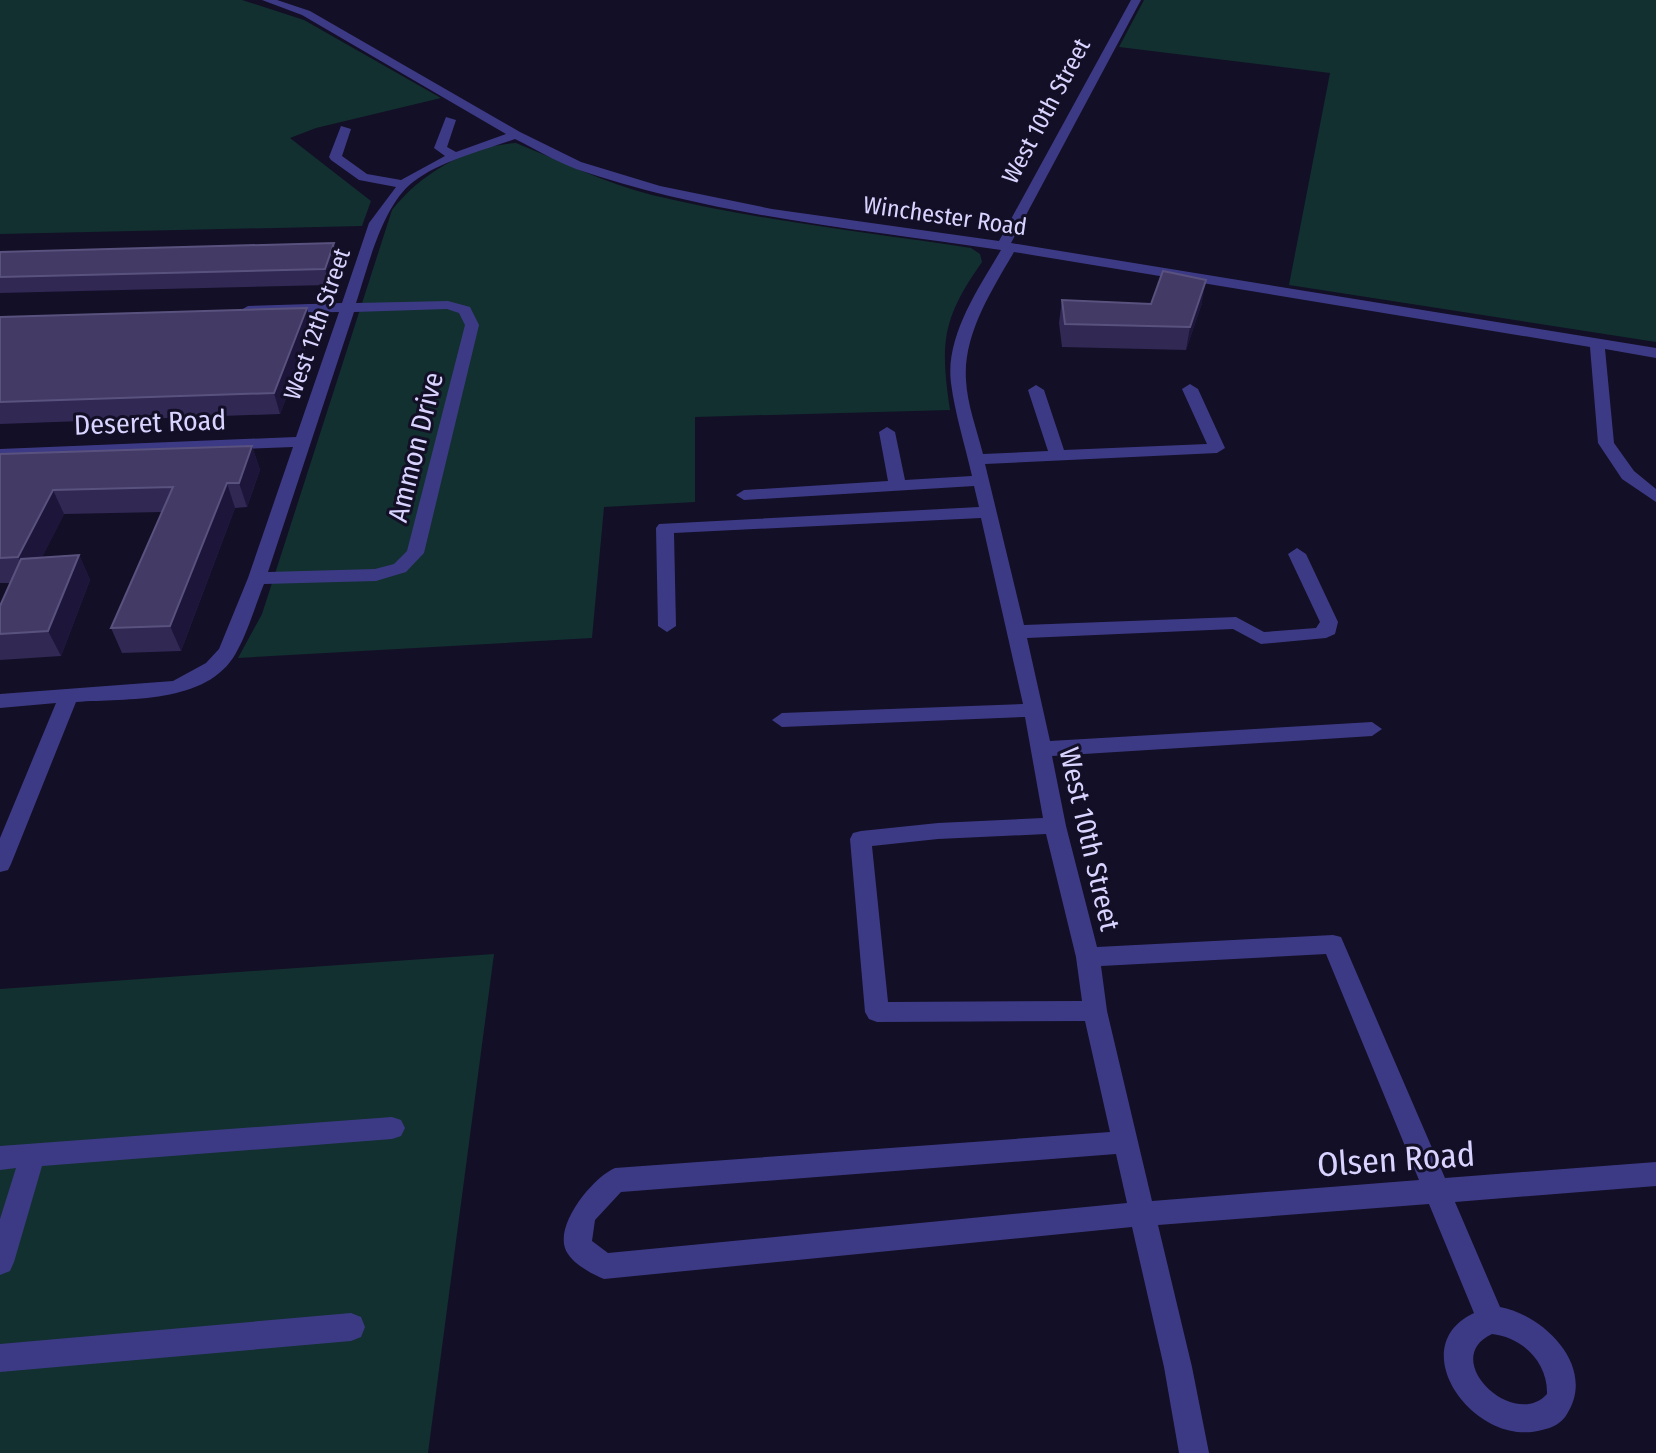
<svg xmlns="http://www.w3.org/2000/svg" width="1656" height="1453" font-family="'Fira Sans Condensed',sans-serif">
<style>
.green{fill:#12302f}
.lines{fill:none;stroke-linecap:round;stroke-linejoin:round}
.minor{fill:#3d3a85;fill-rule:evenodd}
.wall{fill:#312854}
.shaded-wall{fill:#1d163a}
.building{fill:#433a66;stroke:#5a527e;stroke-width:2}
.labels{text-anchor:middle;stroke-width:6;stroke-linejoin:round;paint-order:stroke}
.far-street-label{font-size:24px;fill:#d9d4ff;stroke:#130f26}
.street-label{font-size:28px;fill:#d9d4ff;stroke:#130f26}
.near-street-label{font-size:34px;fill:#d9d4ff;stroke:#130f26}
</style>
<rect width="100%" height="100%" fill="#130f26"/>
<!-- green -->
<g class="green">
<path d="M 0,0 L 242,0 L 304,20 L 441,98 L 316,128 L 290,138 L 371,201 L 362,226 L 0,234 Z"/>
<path d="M 1144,0 L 1656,0 L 1656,342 L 1289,285 L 1330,73 L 1119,47 Z"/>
<path d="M 516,143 C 561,161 604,183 652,195 C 756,220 865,232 971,248 L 980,254 L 982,262 C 942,319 940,342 950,410 L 695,417 L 695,502 L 604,507 L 592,638 L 238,658 L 262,614 L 392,210 C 421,173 468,146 516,143 Z"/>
<path d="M 494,954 L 428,1453 L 0,1453 L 0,989 Z"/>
</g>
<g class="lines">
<!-- minor -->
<g class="minor">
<path d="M 262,0 L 277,0 L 310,11 L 520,132 L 581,162 L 660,186 L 772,209 L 999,241 L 1131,0 L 1141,0 L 1011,243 L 1656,348 L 1656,358 L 1605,349 L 1614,443 L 1634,471 L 1656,489 L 1656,502 L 1622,479 L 1598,443 L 1590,347 L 1014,252 C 992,290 963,334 966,380 C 967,404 977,430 983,454 L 1048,451 L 1028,390 L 1036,385 L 1044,390 L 1064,450 L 1207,444 L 1182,389 L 1190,384 L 1198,389 L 1225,448 L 1217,453 L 985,464 L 1024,625 L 1236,617 L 1264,632 L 1316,628 L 1320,622 L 1288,554 L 1297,548 L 1306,554 L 1338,622 L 1335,634 L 1326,638 L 1261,644 L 1233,629 L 1027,638 L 1050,741 L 1372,722 L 1382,729 L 1372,736 L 1052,756 L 1066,826 L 1097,947 L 1333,935 L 1341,937 L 1445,1178 L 1656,1162 L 1656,1186 L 1455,1202 L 1500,1307 C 1544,1315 1597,1367 1567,1414 C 1562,1423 1552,1428 1542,1430 C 1475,1449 1401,1347 1474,1313 L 1429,1204 L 1158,1225 L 1192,1367 L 1209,1453 L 1179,1453 L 1164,1367 L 1132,1227 L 604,1279 C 592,1274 575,1265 568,1254 C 550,1229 593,1177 615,1168 L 1110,1132 L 1085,1021 L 877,1022 L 869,1019 L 865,1012 L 850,839 L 853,833 L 861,831 L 938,823 L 1043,818 L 1025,717 L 782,727 L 772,720 L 782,713 L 1023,704 L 981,518 L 674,533 L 676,626 L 667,632 L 658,626 L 656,528 L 659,524 L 979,507 L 974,486 L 744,500 L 736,495 L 744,490 L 888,481 L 879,432 L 887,427 L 895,432 L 905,480 L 972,476 C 965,445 955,414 951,383 C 945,336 979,288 1001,250 C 859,229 713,216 576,169 C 555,161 535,149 515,139 C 482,151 442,160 413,182 C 382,206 368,267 356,303 L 448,301 L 470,307 L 479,325 L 424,553 L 406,572 L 376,581 L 264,584 C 255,606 248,632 236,653 C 207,705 127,698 76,702 L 11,864 L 8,870 L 0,872 L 0,838 L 56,703 L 0,708 L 0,694 L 173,681 L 206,663 L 219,649 L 248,578 L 293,447 L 0,459 L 0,449 L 296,437 L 339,312 L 248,314 L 241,310 L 248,306 L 342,303 L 369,223 L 396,187 L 359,180 L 331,160 L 329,157 L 341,126 L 351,129 L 342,156 L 367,174 L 401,180 L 445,156 L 434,148 L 446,117 L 456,120 L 447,147 L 456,152 L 506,134 L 302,15 ZM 447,309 L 459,313 L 465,325 L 407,551 L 394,564 L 375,569 L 268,572 L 354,312 ZM 1046,834 L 1076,957 L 1082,1001 L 888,1002 L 872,846 L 938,839 ZM 1326,954 L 1419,1180 L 1152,1201 L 1107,1011 L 1101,966 ZM 1116,1154 L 1127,1203 L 608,1253 L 592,1241 L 595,1220 L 621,1192 ZM 1492,1334 C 1522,1337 1548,1362 1547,1394 C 1514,1431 1438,1359 1492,1334 Z"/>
<path d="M 392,1117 L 401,1120 L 405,1128 L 401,1136 L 392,1139 L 42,1166 L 14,1262 L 10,1271 L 0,1275 L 0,1219 L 16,1168 L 0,1170 L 0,1146 Z"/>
<path d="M 351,1313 L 361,1317 L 365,1327 L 361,1337 L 351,1341 L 0,1372 L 0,1344 Z"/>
</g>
</g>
<!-- wall -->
<g class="wall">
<path d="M 0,252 L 338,258 L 329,285 L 0,293 Z"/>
<path d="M 1062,300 L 1151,304 L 1202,303 L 1186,350 L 1062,347 L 1059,323 Z"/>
<path d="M 0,317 L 313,328 L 280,414 L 0,424 Z"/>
<path d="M 252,446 L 260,470 L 247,507 L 235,508 L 181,651 L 122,653 L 111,628 L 162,512 L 64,514 L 42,557 L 79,555 L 90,580 L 61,656 L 0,660 L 0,606 L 11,583 L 0,583 L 0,454 Z"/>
</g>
<!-- shaded-wall -->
<g class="shaded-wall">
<path d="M 334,243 L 338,258 L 329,285 L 325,269 Z"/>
<path d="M 1206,280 L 1202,303 L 1186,350 L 1190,327 Z"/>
<path d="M 307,308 L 313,328 L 280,414 L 274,393 Z"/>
<path d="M 252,446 L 260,470 L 247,507 L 239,483 Z"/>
<path d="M 227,483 L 235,508 L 181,651 L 170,626 Z"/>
<path d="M 53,490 L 64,514 L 30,582 L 18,557 Z"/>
<path d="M 79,555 L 90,580 L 61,656 L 48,631 Z"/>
</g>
<!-- building -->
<g class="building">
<path d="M 334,243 L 325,269 L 0,277 L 0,252 Z"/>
<path d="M 1163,271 L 1206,280 L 1190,327 L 1065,324 L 1062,300 L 1151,304 Z"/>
<path d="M 307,308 L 274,393 L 0,402 L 0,317 Z"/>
<path d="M 252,446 L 239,483 L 227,483 L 170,626 L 111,628 L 173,487 L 53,490 L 18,557 L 0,558 L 0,454 Z"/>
<path d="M 79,555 L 48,631 L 0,634 L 0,606 L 21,559 Z"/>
</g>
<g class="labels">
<!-- far-street labels -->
<g class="far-street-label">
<text transform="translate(1046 111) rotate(-62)" y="8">West 10th Street</text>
<text transform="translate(945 216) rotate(8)" y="8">Winchester Road</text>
<text transform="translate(317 324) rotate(-71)" y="8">West 12th Street</text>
</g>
<!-- street labels -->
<g class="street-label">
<text transform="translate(150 422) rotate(-2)" y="10">Deseret Road</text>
<text transform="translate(415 447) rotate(-76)" y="10">Ammon Drive</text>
<text transform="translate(1090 839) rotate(77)" y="10">West 10th Street</text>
</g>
<!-- near-street labels -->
<g class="near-street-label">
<text transform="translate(1396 1159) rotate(-4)" y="12">Olsen Road</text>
</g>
</g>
</svg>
